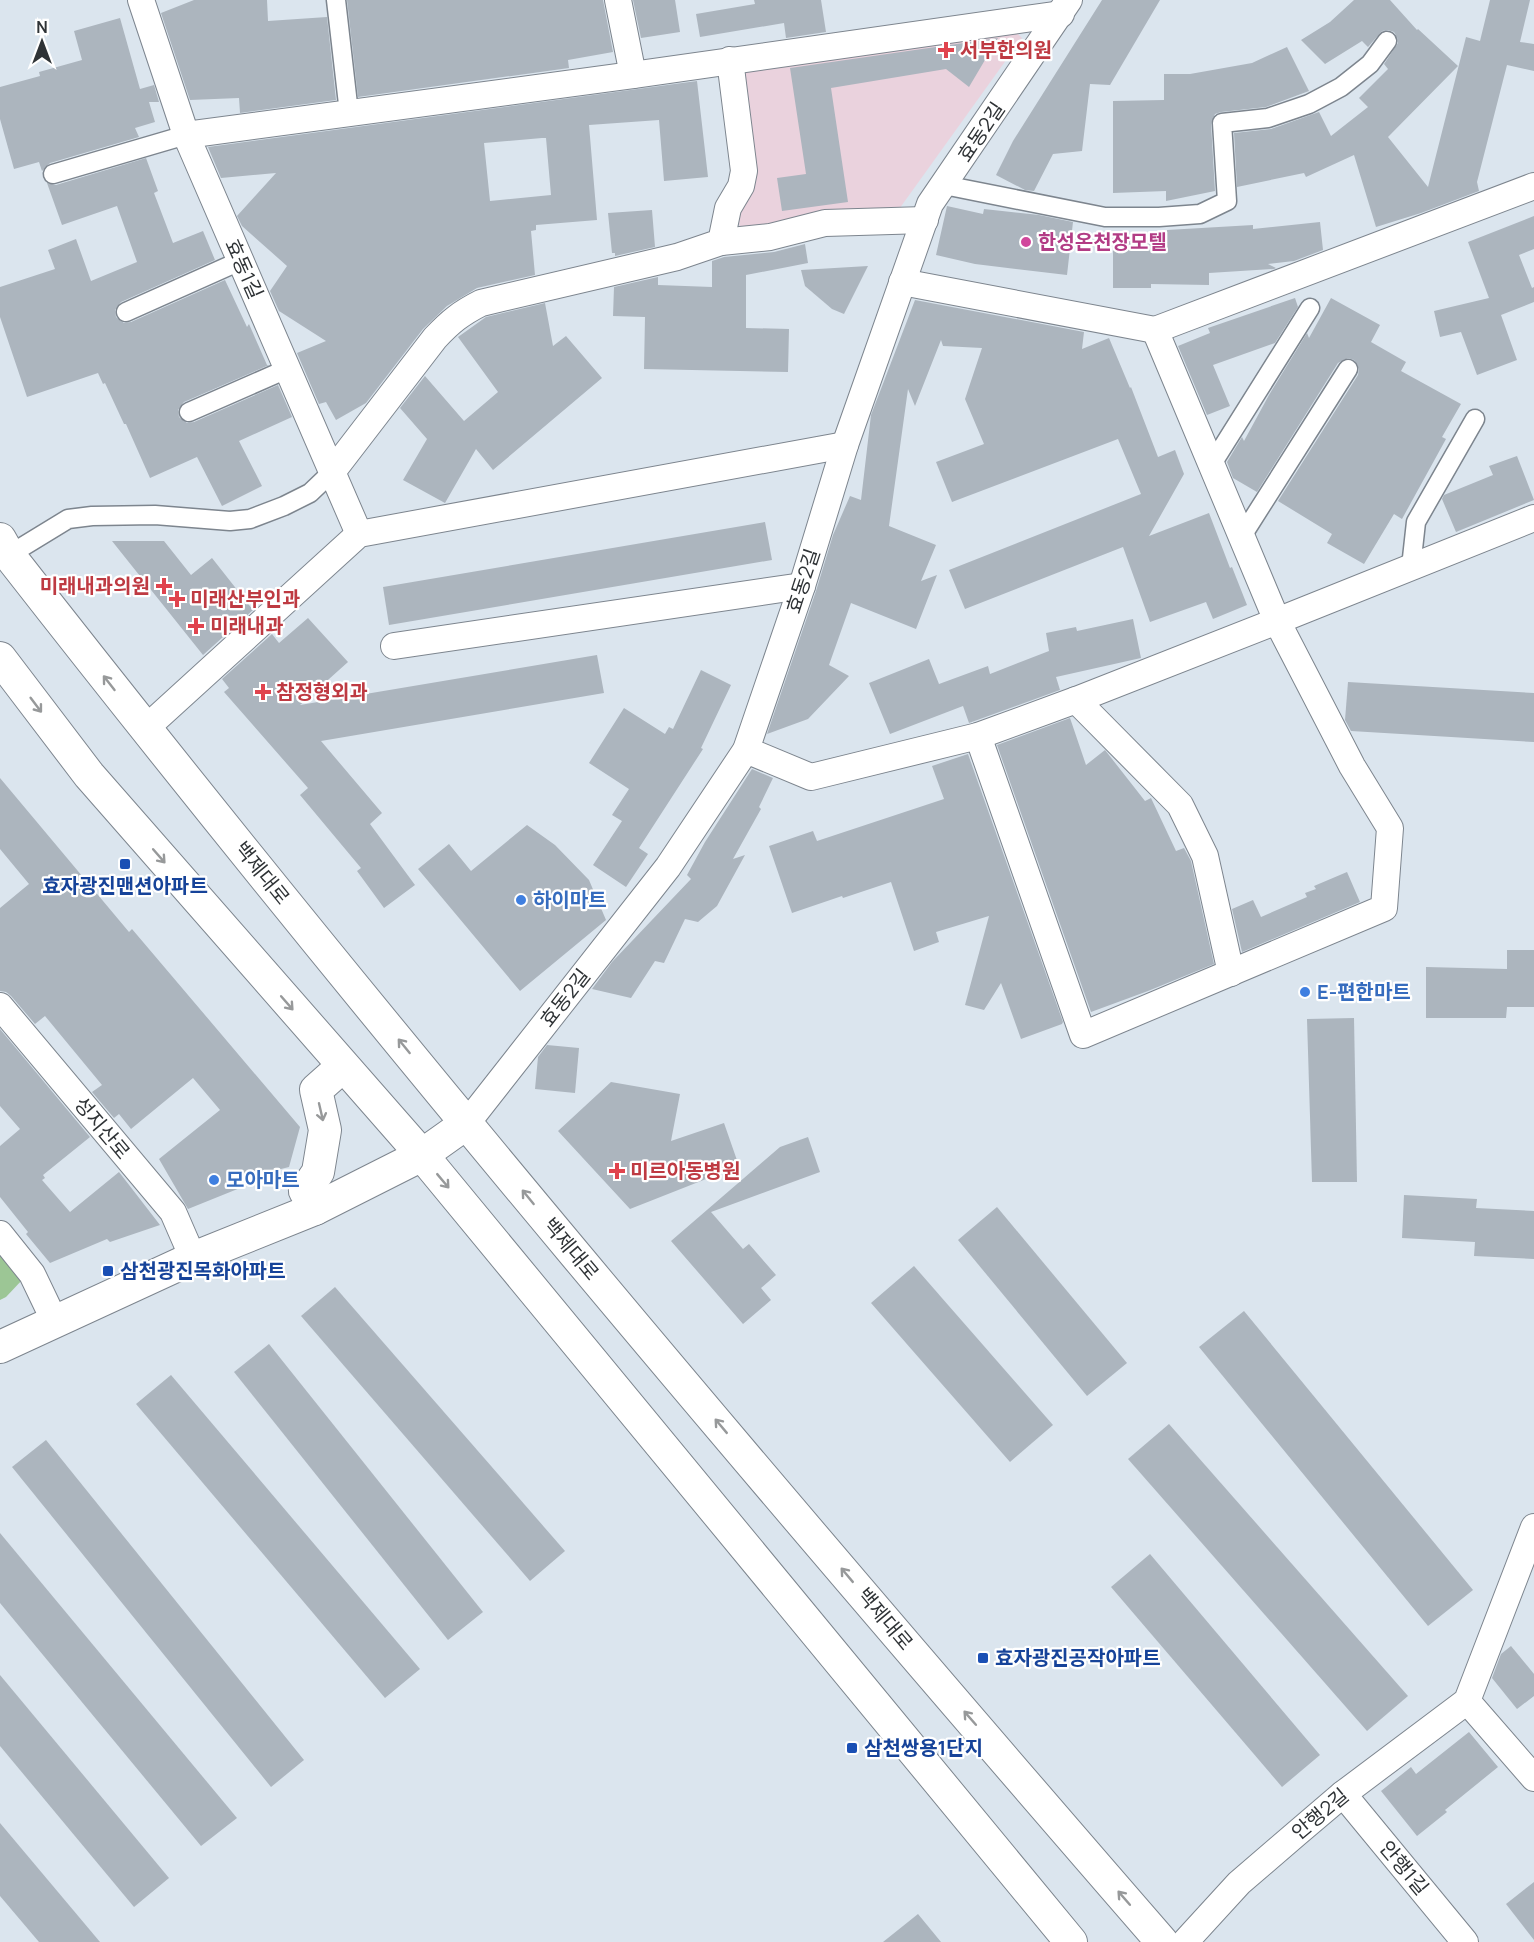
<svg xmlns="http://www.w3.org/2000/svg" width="1534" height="1942" font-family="Manrope,'Noto Sans KR',sans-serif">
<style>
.commercial{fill:#ead2dd}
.green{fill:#9cc695}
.building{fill:#acb5be;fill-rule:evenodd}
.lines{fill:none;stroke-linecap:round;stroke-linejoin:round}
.pedestrian-casing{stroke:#7d858e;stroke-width:21}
.minor-casing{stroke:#7d858e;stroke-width:28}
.tertiary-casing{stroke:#7d858e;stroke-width:34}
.pedestrian{stroke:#fff;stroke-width:18}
.minor{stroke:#fff;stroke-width:26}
.tertiary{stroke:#fff;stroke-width:32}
.oneway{stroke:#97999a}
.health-dot{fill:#e0444e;stroke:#fff;stroke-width:2}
.hotel-dot{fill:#d1479c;stroke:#fff;stroke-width:2}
.transit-dot{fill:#1a4fb4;stroke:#fff;stroke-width:2}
.shop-dot{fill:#3f7fe0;stroke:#fff;stroke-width:2}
.labels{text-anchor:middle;stroke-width:4.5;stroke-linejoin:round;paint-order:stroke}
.health-label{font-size:20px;font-weight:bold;fill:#be3a42;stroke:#fff;text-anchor:start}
.street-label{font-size:20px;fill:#2f3336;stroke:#fff}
.hotel-label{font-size:20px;font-weight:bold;fill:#b23c85;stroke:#fff;text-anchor:start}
.transit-label{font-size:20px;font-weight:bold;fill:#164399;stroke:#fff;text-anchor:start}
.shop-label{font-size:20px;font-weight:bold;fill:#366cbe;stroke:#fff;text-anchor:start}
</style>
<rect width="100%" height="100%" fill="#dbe5ee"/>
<!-- commercial -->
<path class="commercial" d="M 1008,24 L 1022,38 L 897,212 L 740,233 L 738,208 L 735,64 Z"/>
<!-- green -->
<path class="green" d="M 0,1251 L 23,1279 L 6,1297 L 0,1300 Z"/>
<!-- building -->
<g class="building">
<path d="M 194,0 L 267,0 L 268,21 L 327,17 L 336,100 L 240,113 L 239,98 L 190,100 L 161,13 Z"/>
<path d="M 347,0 L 603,0 L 613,52 L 568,60 L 569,68 L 358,97 Z"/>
<path d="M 633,0 L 675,0 L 680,32 L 641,38 Z"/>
<path d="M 754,0 L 821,0 L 826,32 L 786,38 L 784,23 L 700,37 L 696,14 L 755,4 Z"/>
<path d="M 1102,0 L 1160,0 L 1110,85 L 1090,84 L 1082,151 L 1053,154 L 1034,191 L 1025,190 L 996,175 L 1013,141 Z"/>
<path d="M 1354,0 L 1390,0 L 1417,30 L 1418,29 L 1458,66 L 1388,137 L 1428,187 L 1466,37 L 1480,41 L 1490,0 L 1530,0 L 1520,42 L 1534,44 L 1534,71 L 1507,65 L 1477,182 L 1479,191 L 1421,213 L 1376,227 L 1354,155 L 1306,177 L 1304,173 L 1237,187 L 1234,133 L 1271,129 L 1319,112 L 1331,136 L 1368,107 L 1359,98 L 1388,69 L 1384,64 L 1398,43 L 1397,37 L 1394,32 L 1388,30 L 1382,31 L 1368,47 L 1362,41 L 1325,64 L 1301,40 L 1330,22 Z"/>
<path d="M 120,18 L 140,89 L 154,85 L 159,102 L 149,102 L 155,122 L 135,128 L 139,137 L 50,163 L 42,171 L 39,162 L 14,169 L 0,119 L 0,87 L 40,76 L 39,72 L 82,60 L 74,31 Z"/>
<path d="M 998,38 L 969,87 L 946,69 L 831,88 L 848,202 L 782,211 L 777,178 L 806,174 L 790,68 Z"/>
<path d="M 1287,47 L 1309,91 L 1266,107 L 1221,112 L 1215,114 L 1211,124 L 1215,191 L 1166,201 L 1166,191 L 1113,193 L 1113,101 L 1164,100 L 1164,74 L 1190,74 L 1252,63 Z"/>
<path d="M 697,81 L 708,177 L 664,181 L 659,120 L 589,125 L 597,220 L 536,225 L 536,230 L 531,231 L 535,275 L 477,288 L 447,306 L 423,329 L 366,403 L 336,420 L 326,402 L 319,404 L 297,353 L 326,341 L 279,311 L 270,291 L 287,266 L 242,226 L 237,216 L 276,173 L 221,178 L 208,147 ZM 542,138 L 546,138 L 551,195 L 490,201 L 484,143 Z"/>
<path d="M 146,158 L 158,191 L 154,193 L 173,243 L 203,231 L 215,260 L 121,302 L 115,310 L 116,317 L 124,323 L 131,322 L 225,280 L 247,327 L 249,324 L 267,365 L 269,365 L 184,402 L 178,410 L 179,417 L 187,423 L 194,422 L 278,385 L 292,417 L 239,441 L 262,486 L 222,506 L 197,457 L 150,478 L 126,424 L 124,424 L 105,383 L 103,384 L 98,373 L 27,397 L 0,317 L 0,287 L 55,269 L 48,250 L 76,239 L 91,281 L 137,262 L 117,206 L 62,225 L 47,183 L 56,185 Z"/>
<path d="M 947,206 L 983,214 L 984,209 L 1039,215 L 1073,222 L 1067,275 L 975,264 L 936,255 Z"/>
<path d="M 652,210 L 655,247 L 615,256 L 615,253 L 612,253 L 608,213 Z"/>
<path d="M 1534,216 L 1534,249 L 1519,255 L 1532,288 L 1534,287 L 1534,302 L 1501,315 L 1517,360 L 1477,375 L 1461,332 L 1440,337 L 1434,311 L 1489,298 L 1468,242 Z"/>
<path d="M 1320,222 L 1323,250 L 1294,261 L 1268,264 L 1276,268 L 1274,269 L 1209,273 L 1209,285 L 1151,284 L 1151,288 L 1113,288 L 1113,237 L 1167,237 L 1167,230 L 1253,225 L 1253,229 Z"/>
<path d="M 805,244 L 808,263 L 746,275 L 746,328 L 789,329 L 788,372 L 644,369 L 645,317 L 613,316 L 614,287 L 658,277 L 658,285 L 712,287 L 712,261 L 724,257 L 774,252 Z"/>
<path d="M 868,266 L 844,314 L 832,309 L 805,286 L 801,270 Z"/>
<path d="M 1295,298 L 1298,307 L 1275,343 L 1213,365 L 1230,406 L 1207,415 L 1178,346 L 1210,333 L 1208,328 Z"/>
<path d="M 1331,298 L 1380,325 L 1371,342 L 1406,362 L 1401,371 L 1461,404 L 1442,437 L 1446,439 L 1402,519 L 1394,514 L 1364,564 L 1327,543 L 1332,534 L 1278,501 L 1358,375 L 1359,369 L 1354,360 L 1348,358 L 1338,363 L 1257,492 L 1233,478 L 1227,462 L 1242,437 L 1244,441 L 1269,395 L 1307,333 L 1309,338 Z"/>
<path d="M 915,300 L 1084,332 L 1082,349 L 1109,338 L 1130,388 L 1131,387 L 1158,457 L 1175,450 L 1184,474 L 1149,536 L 1209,513 L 1230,568 L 1232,567 L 1247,605 L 1213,619 L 1206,602 L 1150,622 L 1123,547 L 965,609 L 949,570 L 1141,494 L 1118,439 L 952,502 L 936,462 L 984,444 L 965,399 L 982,348 L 943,346 L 941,340 L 915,406 L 908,389 L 889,526 L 936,545 L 921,581 L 937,575 L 916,629 L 851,603 L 829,665 L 849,676 L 808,719 L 767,734 L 816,591 L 833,535 L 850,496 L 861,500 L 871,415 Z"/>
<path d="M 545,303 L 553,346 L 566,336 L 602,378 L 493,470 L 476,449 L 445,503 L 403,480 L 427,439 L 400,408 L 425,376 L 464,421 L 498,392 L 458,337 L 486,317 Z"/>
<path d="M 1517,456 L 1534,500 L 1456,532 L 1442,499 L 1444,495 L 1493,475 L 1489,466 Z"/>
<path d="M 765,522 L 772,560 L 389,625 L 383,587 Z"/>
<path d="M 112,541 L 164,541 L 191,575 L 212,558 L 253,610 L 203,655 Z"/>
<path d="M 308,618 L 348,662 L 300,705 L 597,655 L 604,693 L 321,741 L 382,813 L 370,824 L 415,885 L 384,908 L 357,871 L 361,868 L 300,795 L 308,788 L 224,692 L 229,688 L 222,679 L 272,634 L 279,643 Z"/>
<path d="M 1133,619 L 1141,658 L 1056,677 L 1060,690 L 969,723 L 963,706 L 890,734 L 869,683 L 929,659 L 939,684 L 988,666 L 990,674 L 1049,651 L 1046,633 L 1076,627 L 1077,631 Z"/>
<path d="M 701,670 L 731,685 L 701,748 L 703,749 L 639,848 L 648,854 L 626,887 L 593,865 L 622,821 L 612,815 L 629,789 L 589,763 L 624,708 L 665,734 L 669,727 L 673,729 Z"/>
<path d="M 1348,682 L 1534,693 L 1534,742 L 1351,731 L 1345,720 Z"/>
<path d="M 1070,718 L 1086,765 L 1105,750 L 1145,801 L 1151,798 L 1176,851 L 1184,848 L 1191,861 L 1214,964 L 1148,991 L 1091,1012 L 997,745 Z"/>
<path d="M 968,754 L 1063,1022 L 1062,1024 L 1021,1039 L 1001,983 L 984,1010 L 965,1005 L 989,916 L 936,932 L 939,942 L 914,951 L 891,882 L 843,898 L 842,896 L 792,913 L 769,846 L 813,831 L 817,841 L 944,799 L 932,766 Z"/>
<path d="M 752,769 L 773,778 L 759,807 L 761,809 L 733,859 L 745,855 L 717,906 L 698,922 L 685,919 L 664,963 L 655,961 L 631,998 L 592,989 L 612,962 L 691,879 L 687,875 L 705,842 Z"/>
<path d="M 0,778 L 129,932 L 132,929 L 300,1127 L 289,1167 L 241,1179 L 245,1186 L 188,1209 L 159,1159 L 220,1110 L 193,1078 L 131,1129 L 119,1114 L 114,1118 L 92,1092 L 102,1085 L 45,1016 L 35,1024 L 11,996 L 6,992 L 0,991 L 0,908 L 29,884 L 0,849 Z"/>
<path d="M 527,825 L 555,845 L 589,880 L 606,920 L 520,991 L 418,869 L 449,844 L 471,871 Z"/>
<path d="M 1347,872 L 1360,902 L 1242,952 L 1232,909 L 1253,900 L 1261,917 L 1307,897 L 1305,893 L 1316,889 L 1314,886 Z"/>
<path d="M 1507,950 L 1534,950 L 1534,1007 L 1507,1007 L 1506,1018 L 1426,1018 L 1426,967 L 1507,969 Z"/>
<path d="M 1354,1018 L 1357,1182 L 1312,1182 L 1307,1019 Z"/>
<path d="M 0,1029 L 90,1137 L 43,1175 L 45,1178 L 42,1180 L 70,1212 L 119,1172 L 160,1225 L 110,1242 L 107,1239 L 50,1263 L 26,1234 L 28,1232 L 0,1197 L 0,1146 L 20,1129 L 0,1106 Z"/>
<path d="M 547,1045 L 579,1048 L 575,1093 L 535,1089 L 538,1057 Z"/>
<path d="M 611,1082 L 680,1094 L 671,1141 L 724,1123 L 739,1166 L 630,1209 L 558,1131 Z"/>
<path d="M 808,1137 L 820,1172 L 711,1212 L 743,1249 L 749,1244 L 776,1275 L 761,1288 L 771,1300 L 743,1324 L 671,1241 L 780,1147 Z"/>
<path d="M 1404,1195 L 1477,1199 L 1476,1208 L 1534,1211 L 1534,1259 L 1474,1256 L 1475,1242 L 1402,1238 Z"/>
<path d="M 997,1207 L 1127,1363 L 1087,1396 L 958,1240 Z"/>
<path d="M 914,1266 L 1053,1425 L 1010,1462 L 871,1303 Z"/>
<path d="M 335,1287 L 565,1551 L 530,1581 L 301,1316 Z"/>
<path d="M 1244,1311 L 1473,1590 L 1428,1626 L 1199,1347 Z"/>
<path d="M 269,1344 L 483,1612 L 448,1640 L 234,1372 Z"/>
<path d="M 171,1375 L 420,1669 L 385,1698 L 136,1404 Z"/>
<path d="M 1169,1424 L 1408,1696 L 1367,1731 L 1128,1459 Z"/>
<path d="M 46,1440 L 304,1760 L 271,1787 L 12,1467 Z"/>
<path d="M 0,1533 L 237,1818 L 201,1846 L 0,1603 Z"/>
<path d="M 1150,1554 L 1320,1755 L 1282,1787 L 1111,1587 Z"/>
<path d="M 1511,1646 L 1534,1674 L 1534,1696 L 1517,1709 L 1492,1678 L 1501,1654 Z"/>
<path d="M 0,1675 L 169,1878 L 134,1907 L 0,1746 Z"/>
<path d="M 1469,1732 L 1498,1767 L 1445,1810 L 1447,1812 L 1417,1836 L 1381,1791 L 1411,1767 L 1416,1774 Z"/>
<path d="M 0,1823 L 100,1942 L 39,1942 L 0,1896 Z"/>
<path d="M 1534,1882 L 1534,1940 L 1506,1904 Z"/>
<path d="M 918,1914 L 941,1942 L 883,1942 Z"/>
</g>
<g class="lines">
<!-- pedestrian casing -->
<g class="pedestrian-casing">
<g id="pedestrian">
<path d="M 336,0 L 349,113"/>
<path d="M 53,174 L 186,135"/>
<path d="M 944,185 L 1105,217 L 1159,217 L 1200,214 L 1227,201 L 1222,123 L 1268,118 L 1309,104 L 1341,87 L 1370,64 L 1387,41"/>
<path d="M 126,312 L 240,261"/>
<path d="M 189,412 L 287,369"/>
<path d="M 1212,464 L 1310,308"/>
<path d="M 1242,536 L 1348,369"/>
<path d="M 9,555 L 68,519 L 92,516 L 155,515 L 230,521 L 250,519 L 284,506 L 310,493 L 332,472"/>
<path d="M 1411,567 L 1416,522 L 1475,419"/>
</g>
</g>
<!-- minor casing -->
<g class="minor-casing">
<g id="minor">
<path d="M 141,0 L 186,135 L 359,534"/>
<path d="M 618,0 L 633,75"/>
<path d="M 186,135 L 633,75 L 1061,14"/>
<path d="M 721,242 L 770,237 L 825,223 L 925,220"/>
<path d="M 902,282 L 1155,330 L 1534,186"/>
<path d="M 332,472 L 435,338 C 450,322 461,313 481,303 L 677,257 L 721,242 L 728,208 L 741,186 L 744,171 L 730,60"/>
<path d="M 394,646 L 802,586"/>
<path d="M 1076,700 L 1180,805 L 1205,856 L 1231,973"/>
<path d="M 145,729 L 359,534 L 845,445"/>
<path d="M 978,736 L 1083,1035 L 1384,908 L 1390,828 L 1352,766 L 1277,621 L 1534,518"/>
<path d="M 746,750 L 811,777 L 978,736 L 1076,700 L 1277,621 L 1155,330"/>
<path d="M 0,1006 L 173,1212 L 193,1258"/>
<path d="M 467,1123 L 668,867 L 746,750 L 802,586 L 845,445 L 930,204 L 1069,0"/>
<path d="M 0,1234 L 32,1274 L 55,1322"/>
<path d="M 1467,1701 L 1534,1778"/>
<path d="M 1343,1794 L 1465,1942"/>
<path d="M 1185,1942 L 1239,1883 L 1296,1834 L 1343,1794 L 1467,1701 L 1534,1527"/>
</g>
</g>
<!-- tertiary casing -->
<g class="tertiary-casing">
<g id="tertiary">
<path d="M 0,539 L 9,555 C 379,1029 768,1488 1162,1942"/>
<path d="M 0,658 L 89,775 L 422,1155 L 1071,1942"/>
<path d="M 315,1209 L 305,1191 L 318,1172 L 325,1130 L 316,1090 L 343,1066"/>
<path d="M 0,1347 L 193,1258 L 315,1209 L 422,1155 L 467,1123"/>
</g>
</g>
<!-- pedestrian -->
<use href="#pedestrian" class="pedestrian"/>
<!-- minor -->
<use href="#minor" class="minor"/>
<!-- tertiary -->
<use href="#tertiary" class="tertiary"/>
</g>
<!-- one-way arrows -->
<defs><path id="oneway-shaft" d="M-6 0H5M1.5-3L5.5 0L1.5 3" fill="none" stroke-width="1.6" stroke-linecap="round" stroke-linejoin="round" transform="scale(1.5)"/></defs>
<g class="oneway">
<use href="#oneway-shaft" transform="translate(109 683) rotate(-128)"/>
<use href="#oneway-shaft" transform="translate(36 705) rotate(53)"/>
<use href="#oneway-shaft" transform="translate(159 856) rotate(49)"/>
<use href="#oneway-shaft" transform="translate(287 1003) rotate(49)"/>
<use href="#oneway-shaft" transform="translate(404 1046) rotate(-129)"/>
<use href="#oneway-shaft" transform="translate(321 1112) rotate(77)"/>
<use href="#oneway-shaft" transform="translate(443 1181) rotate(50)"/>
<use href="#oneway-shaft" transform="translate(528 1197) rotate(-129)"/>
<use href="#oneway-shaft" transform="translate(721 1426) rotate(-130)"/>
<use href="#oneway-shaft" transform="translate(847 1575) rotate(-130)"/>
<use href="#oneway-shaft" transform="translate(970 1718) rotate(-131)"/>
<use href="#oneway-shaft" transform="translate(1124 1898) rotate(-131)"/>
</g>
<!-- markers -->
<g class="health-dot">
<path d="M943 41h6v6h6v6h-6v6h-6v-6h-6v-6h6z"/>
<path d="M161 577h6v6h6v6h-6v6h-6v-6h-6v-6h6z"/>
<path d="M174 590h6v6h6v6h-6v6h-6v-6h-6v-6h6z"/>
<path d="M193 617h6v6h6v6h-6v6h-6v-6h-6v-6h6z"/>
<path d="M260 683h6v6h6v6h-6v6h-6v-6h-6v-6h6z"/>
<path d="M614 1162h6v6h6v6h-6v6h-6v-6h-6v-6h6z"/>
</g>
<circle class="hotel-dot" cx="1026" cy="242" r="6"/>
<g class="transit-dot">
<rect x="119" y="858" width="12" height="12" rx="3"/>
<rect x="102" y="1265" width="12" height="12" rx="3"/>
<rect x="977" y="1652" width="12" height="12" rx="3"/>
<rect x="846" y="1742" width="12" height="12" rx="3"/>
</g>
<g class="shop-dot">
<circle cx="521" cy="900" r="6"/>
<circle cx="1305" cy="992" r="6"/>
<circle cx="214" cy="1180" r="6"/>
</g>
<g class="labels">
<!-- health labels -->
<g class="health-label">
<text x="960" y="57">서부한의원</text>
<text x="150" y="593" text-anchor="end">미래내과의원</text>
<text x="190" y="606">미래산부인과</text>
<text x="210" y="633">미래내과</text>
<text x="276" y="699">참정형외과</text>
<text x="630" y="1178">미르아동병원</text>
</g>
<!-- street labels -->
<g class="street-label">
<text transform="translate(981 132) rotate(-56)" y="7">효동2길</text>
<text transform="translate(244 269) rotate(66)" y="7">효동1길</text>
<text transform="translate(803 581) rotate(-72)" y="7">효동2길</text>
<text transform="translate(262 873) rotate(51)" y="7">백제대로</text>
<text transform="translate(565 998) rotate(-52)" y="7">효동2길</text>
<text transform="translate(102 1128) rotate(50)" y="7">성지산로</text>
<text transform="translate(571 1249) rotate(50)" y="7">백제대로</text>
<text transform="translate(885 1619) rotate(50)" y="7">백제대로</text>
<text transform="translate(1320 1814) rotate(-40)" y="7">안행2길</text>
<text transform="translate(1404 1868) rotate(50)" y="7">안행1길</text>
</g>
<!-- hotel labels -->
<g class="hotel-label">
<text x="1038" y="249">한성온천장모텔</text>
</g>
<!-- transit labels -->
<g class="transit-label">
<text x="125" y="893" text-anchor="middle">효자광진맨션아파트</text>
<text x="120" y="1278">삼천광진목화아파트</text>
<text x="995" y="1665">효자광진공작아파트</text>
<text x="864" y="1755">삼천쌍용1단지</text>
</g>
<!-- shop labels -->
<g class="shop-label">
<text x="533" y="907">하이마트</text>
<text x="1317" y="999">E-편한마트</text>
<text x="226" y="1187">모아마트</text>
</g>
</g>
<!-- north arrow -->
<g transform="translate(42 42)" stroke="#ffffff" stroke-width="4.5" paint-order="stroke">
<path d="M0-4.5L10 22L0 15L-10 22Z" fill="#2f3336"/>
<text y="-9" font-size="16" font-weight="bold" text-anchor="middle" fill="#2f3336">N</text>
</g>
</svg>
